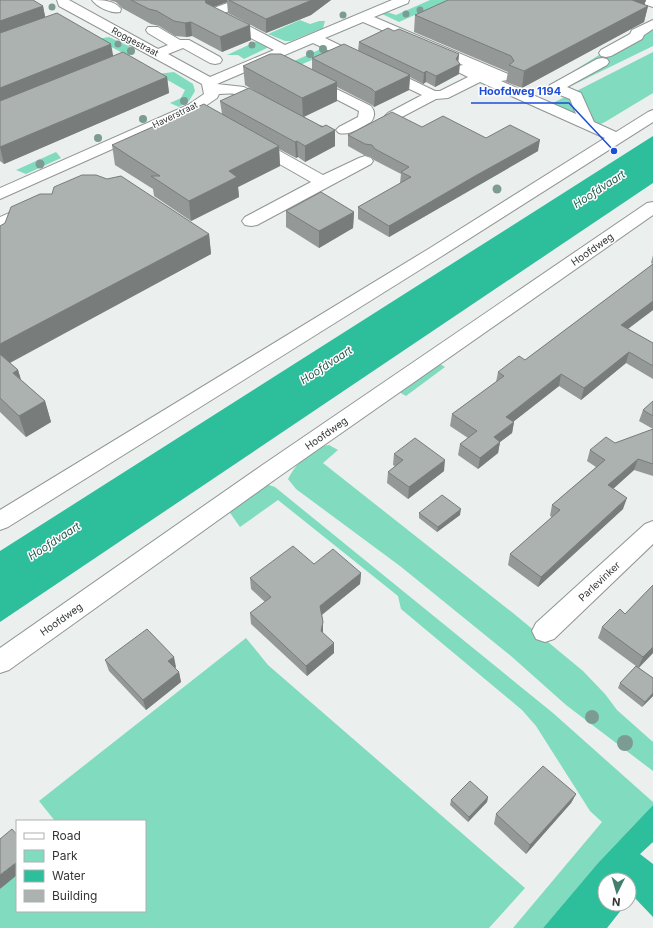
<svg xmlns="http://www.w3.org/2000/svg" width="653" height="928" font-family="Inter,sans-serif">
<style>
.green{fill:#80dbbf}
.water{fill:#2dbe9b}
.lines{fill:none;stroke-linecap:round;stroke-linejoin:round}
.minor-casing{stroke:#909593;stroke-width:2}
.minor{fill:#fff;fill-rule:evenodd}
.tree{fill:#7c9c93}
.wall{fill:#949997}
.shaded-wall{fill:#787d7b}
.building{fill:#acb2b0;stroke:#787d7b}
.labels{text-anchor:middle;stroke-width:3;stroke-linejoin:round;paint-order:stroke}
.far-street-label{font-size:9px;fill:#343636;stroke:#fff}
.street-label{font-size:10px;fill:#343636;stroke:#fff}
.water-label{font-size:11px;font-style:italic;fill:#245b4c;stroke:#fff}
.leader{fill:none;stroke:#1d4ed8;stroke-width:1.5}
.callout-dot{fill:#1d4ed8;stroke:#fff;stroke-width:1.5}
.callout-label{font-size:11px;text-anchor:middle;font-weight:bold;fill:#1d4ed8;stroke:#fff;stroke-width:3;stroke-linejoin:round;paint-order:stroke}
</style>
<rect width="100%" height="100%" fill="#ebf0ee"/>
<!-- green -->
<g class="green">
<path d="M 430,0 L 448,0 L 399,22 L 382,14 L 387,12 L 396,15 Z"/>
<path d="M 203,11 L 269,47 L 244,59 L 238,55 L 227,55 L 257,41 L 199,12 Z"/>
<path d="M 300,20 L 310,24 L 319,21 L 325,21 L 323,28 L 291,41 L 285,41 L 268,34 Z"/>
<path d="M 653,24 L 653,46 L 569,87 L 551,85 L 639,30 Z"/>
<path d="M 109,37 L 135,49 L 128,56 L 97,39 Z"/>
<path d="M 323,48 L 333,51 L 293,68 L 292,62 Z"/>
<path d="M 653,52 L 653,93 L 605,122 L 598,125 L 551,104 Z"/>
<path d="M 174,72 L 193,84 L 195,91 L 189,101 L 179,107 L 170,103 L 181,98 L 185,90 L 157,74 Z"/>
<path d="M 56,152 L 61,158 L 26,174 L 16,170 Z"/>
<path d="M 440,364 L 445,367 L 406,396 L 399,392 Z"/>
<path d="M 329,445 L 338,450 L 323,463 L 513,613 L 583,671 L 605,694 L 617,710 L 653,742 L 653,771 L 566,705 L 511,656 L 400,566 L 296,489 L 288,479 C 297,463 309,447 329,445 Z"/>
<path d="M 263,483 L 275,487 L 553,713 L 653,802 L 653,805 L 598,863 L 543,928 L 513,928 L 602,822 L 590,811 L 536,726 L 522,710 L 401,609 L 398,596 L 278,500 L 240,527 L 228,510 Z"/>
<path d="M 246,638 L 268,665 L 525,888 L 489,928 L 0,928 L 0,889 L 17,871 L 17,911 L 145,911 L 145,821 L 55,821 L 39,801 Z"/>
</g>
<!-- water -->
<g class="water">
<path d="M 653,136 L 653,183 L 650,185 L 0,622 L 0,551 Z"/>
<path d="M 653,805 L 653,842 L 640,854 L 653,864 L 653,917 L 633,896 L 629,900 L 629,880 L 605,880 L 605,904 L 626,904 L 607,928 L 543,928 L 598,863 Z"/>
</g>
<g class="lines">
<!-- minor casing -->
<g class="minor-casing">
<g id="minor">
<path d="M 57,0 L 69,0 L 158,49 L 168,45 L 148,33 L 146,30 L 148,27 L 158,27 L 180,40 L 189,40 L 220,57 L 222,60 L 220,63 L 215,64 L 210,63 L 183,48 L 168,54 L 210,77 L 274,50 L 208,16 L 206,13 L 208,10 L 236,0 L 247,0 L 248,2 L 247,5 L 224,13 L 285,45 L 392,0 L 409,0 L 408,3 L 374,17 L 508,74 L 510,77 L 508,80 L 501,81 L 576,114 L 570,99 L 550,91 L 548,88 L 550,85 L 597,59 L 602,58 L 607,59 L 609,62 L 607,65 L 567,87 L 581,93 L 594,122 L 616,132 L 648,112 L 653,110 L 653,122 L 442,256 L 8,527 L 0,530 L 0,510 L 430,248 L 605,138 L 480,82 L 448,98 L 436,99 L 398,119 L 393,121 L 388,119 L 385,116 L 388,113 L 422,95 L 313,43 L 217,84 L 244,87 L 272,103 L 274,106 L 272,109 C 257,113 248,97 235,94 C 230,93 224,94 219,94 L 217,98 L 198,111 L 0,199 L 0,188 L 188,105 L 204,94 L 202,84 L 59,6 ZM 363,22 L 463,65 L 458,66 L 456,69 L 458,72 L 468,77 L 440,91 L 435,91 L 325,38 Z"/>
<path d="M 92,0 C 102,0 114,0 121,9 L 120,12 C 111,14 97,7 92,0 Z"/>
<path d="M 639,0 L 653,0 L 653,7 L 640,3 Z"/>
<path d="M 653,20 L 653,29 L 644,35 L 642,39 L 611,56 L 606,57 L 601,56 L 599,53 L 601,50 L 630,34 L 632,30 Z"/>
<path d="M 310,76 L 371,106 C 375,111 375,117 371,122 C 361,127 350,136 339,133 L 336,130 L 339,127 L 358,117 L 359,111 L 305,83 L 303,80 L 305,77 Z"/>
<path d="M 254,138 L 260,140 L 323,175 L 359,158 L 365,156 L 371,158 L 373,161 L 371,164 L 257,225 L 251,226 L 245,225 L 242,221 L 245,217 L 311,182 L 248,146 L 246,143 L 248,140 Z"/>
<path d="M 653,202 L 653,215 L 277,478 L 9,670 L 0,673 L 0,648 L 261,466 L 647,203 Z"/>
<path d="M 32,203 L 38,204 L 40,208 L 38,212 L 0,228 L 0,217 Z"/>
<path d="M 653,521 L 653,544 L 554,639 L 545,642 L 536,639 L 532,631 L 536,623 L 645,524 Z"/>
</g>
</g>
<!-- minor -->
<use href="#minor" class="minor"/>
</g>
<!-- trees -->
<g class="tree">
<circle cx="52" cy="7" r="3.5"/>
<circle cx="420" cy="10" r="3.5"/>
<circle cx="406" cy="14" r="3.5"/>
<circle cx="343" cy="15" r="3.5"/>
<circle cx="118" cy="44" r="3.5"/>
<circle cx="252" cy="45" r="3.5"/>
<circle cx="323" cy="49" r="4"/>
<circle cx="131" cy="51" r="4"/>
<circle cx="310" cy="54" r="4"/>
<circle cx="184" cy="101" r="4"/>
<circle cx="143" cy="119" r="4"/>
<circle cx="98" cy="138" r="4"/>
<circle cx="40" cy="164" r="4.5"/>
<circle cx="497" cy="189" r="4.5"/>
<circle cx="592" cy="717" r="7"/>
<circle cx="625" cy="743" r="8"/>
</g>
<!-- wall -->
<g class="wall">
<path d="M 0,0 L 43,6 L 45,17 L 113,56 L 167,77 L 169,93 L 4,164 L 0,161 Z"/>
<path d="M 109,0 L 331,0 L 311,15 L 266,33 L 228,13 L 227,2 L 213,7 L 251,40 L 222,52 L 192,36 L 186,37 L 175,36 L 159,26 L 151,24 L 122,8 L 116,2 Z"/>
<path d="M 448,0 L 646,0 L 644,5 L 648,6 L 644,22 L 522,88 L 506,82 L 508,72 L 414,32 L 415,15 Z"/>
<path d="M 394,31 L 459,54 L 458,62 L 459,74 L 435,87 L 426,82 L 423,84 L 410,77 L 409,90 L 374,107 L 372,105 L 337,87 L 337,101 L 304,117 L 317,124 L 335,130 L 335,146 L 305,162 L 298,157 L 296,158 L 279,149 L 280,166 L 238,187 L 239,197 L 191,221 L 154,196 L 153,189 L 115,165 L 112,145 L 222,114 L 220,101 L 262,95 L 245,85 L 243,66 L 312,69 L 312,58 L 358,51 L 359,42 Z"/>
<path d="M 422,127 L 486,138 L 538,151 L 474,188 L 389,237 L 358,219 L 358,207 L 401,183 L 400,183 L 401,174 L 374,160 L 371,157 L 364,155 L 348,146 L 348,135 Z"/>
<path d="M 286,211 L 354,212 L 353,228 L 319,248 L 286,227 Z"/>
<path d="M 0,226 L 209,234 L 211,254 L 10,363 L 18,370 L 21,380 L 45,401 L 51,422 L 26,437 L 0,412 Z"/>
<path d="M 653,255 L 653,264 L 651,263 Z"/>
<path d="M 653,264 L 653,310 L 628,329 L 653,343 L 653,379 L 626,363 L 581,400 L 559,386 L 513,422 L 514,422 L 512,433 L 500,442 L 498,453 L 478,469 L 458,455 L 460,444 L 468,438 L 450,426 L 452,414 L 496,382 L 498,372 L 525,360 Z"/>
<path d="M 653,401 L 653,476 L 634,470 L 613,489 L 623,509 L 538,587 L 508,565 L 510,554 L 552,517 L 550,516 L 552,505 L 596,467 L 587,461 L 590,450 L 615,443 L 653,429 L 639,421 L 643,410 Z"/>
<path d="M 394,454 L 444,471 L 408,499 L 387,483 L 388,472 L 395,466 L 393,465 Z"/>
<path d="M 419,513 L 460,515 L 437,532 L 419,518 Z"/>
<path d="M 314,564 L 361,573 L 360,584 L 322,615 L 323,622 L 323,633 L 334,643 L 334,653 L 307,676 L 251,624 L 250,613 L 265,602 L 251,589 L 250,578 Z"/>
<path d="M 653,585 L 653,653 L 639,668 L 653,678 L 653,696 L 642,707 L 618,688 L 620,683 L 636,666 L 598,638 L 602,627 L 625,614 Z"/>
<path d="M 105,660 L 176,667 L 175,668 L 179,672 L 181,682 L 146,710 L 109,671 Z"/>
<path d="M 576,794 L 571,803 L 526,854 L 494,824 L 496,814 Z"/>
<path d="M 488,797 L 487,802 L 468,822 L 450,805 L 451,800 Z"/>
</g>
<!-- shaded-wall -->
<g class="shaded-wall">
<path d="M 204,0 L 227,0 L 227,2 L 208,9 Z"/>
<path d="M 312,0 L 331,0 L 311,15 L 266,33 L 266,19 Z"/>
<path d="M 630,0 L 646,0 L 644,6 Z"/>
<path d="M 43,6 L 46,21 L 0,38 L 0,21 Z"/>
<path d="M 648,6 L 644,22 L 522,88 L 524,71 Z"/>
<path d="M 191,22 L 192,36 L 186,37 L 185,23 Z"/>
<path d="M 250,25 L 251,40 L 222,52 L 220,37 Z"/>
<path d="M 111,44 L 114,60 L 0,106 L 0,88 Z"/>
<path d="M 459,54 L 458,64 L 460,64 L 459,74 L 435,87 L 436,76 L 456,59 Z"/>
<path d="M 426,71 L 426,82 L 423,84 L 424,73 Z"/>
<path d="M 410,75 L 409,90 L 374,107 L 375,92 Z"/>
<path d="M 167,77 L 169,93 L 4,164 L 0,147 Z"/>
<path d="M 337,82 L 337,101 L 303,117 L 302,98 Z"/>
<path d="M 335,130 L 335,146 L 305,162 L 305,146 Z"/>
<path d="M 540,140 L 538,151 L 474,188 L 389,237 L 389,226 L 475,176 Z"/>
<path d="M 297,141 L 298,157 L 296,158 L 295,142 Z"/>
<path d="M 279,146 L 280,166 L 238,187 L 239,197 L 191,221 L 189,201 L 229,171 Z"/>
<path d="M 354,212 L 353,228 L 319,248 L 319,231 Z"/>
<path d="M 209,234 L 211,254 L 0,368 L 0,344 Z"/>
<path d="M 653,301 L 653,310 L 618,336 L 621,325 Z"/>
<path d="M 629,352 L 626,363 L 581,400 L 584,388 Z"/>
<path d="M 18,370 L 24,390 L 13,373 Z"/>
<path d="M 561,374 L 559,386 L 504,429 L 506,417 Z"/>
<path d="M 45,401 L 51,422 L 26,437 L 19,416 Z"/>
<path d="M 514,422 L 512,433 L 500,442 L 498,453 L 478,469 L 480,458 L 494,437 Z"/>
<path d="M 638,459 L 634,470 L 605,496 L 608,485 Z"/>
<path d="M 445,460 L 444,471 L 408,499 L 409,487 Z"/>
<path d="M 627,498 L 623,509 L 538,587 L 541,577 Z"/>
<path d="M 461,509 L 460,515 L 437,532 L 438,527 Z"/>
<path d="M 361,573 L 360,584 L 320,616 L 320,606 Z"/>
<path d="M 323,622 L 323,633 L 321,631 Z"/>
<path d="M 334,643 L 334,653 L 307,676 L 306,666 Z"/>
<path d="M 653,647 L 653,653 L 638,668 L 643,657 Z"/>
<path d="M 174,657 L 176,667 L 170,672 L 168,661 Z"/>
<path d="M 179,672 L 181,682 L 146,710 L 143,700 Z"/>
<path d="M 653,693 L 653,696 L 642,707 L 645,702 Z"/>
<path d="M 576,794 L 571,803 L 526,854 L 530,845 Z"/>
<path d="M 488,797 L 487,802 L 468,822 L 469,817 Z"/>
<path d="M 17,862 L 17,875 L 0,889 L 0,875 Z"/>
</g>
<!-- building -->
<g class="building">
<path d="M 0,0 L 33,0 L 43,6 L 0,21 Z"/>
<path d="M 131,0 L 205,0 L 206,3 L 250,25 L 220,37 L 191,22 L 185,23 L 174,21 L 157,11 L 149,9 Z"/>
<path d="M 229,0 L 312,0 L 266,19 Z"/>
<path d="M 448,0 L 632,0 L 648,6 L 524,71 L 509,65 L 514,61 L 511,56 L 415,15 Z"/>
<path d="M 57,13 L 111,44 L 0,88 L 0,33 Z"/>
<path d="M 388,28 L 394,31 L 399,29 L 459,54 L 456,59 L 460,64 L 436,76 L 426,71 L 424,73 L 359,42 Z"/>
<path d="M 344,44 L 410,75 L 375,92 L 372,89 L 312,58 Z"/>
<path d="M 123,52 L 167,77 L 0,147 L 0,101 Z"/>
<path d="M 270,54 L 281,54 L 337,82 L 302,98 L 243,66 Z"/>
<path d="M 249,88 L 317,124 L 322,127 L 326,125 L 335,130 L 305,146 L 297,141 L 295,142 L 220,101 Z"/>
<path d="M 204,104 L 279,146 L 229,171 L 237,177 L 189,201 L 151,176 L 160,176 L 112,145 Z"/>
<path d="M 392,112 L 422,127 L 443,116 L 486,138 L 510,125 L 540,140 L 475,176 L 389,226 L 358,207 L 411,177 L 401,172 L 409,167 L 375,149 L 372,145 L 365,144 L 348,135 Z"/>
<path d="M 82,175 L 96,175 L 107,179 L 121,176 L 209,234 L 0,344 L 0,226 L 5,223 L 11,207 L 40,194 L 52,194 L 54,187 Z"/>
<path d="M 321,192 L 354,212 L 319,231 L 286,211 Z"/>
<path d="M 653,264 L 653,301 L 621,325 L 653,343 L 653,366 L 629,352 L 584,388 L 561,374 L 506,417 L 514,422 L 494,437 L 500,442 L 480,458 L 460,444 L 477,431 L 452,414 L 504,376 L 498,372 L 519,356 L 525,360 Z"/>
<path d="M 0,354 L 18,370 L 13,373 L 45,401 L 19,416 L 0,398 Z"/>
<path d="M 653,401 L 653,416 L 643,410 Z"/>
<path d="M 653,429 L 653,464 L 638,459 L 608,485 L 627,498 L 541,577 L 510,554 L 560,510 L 552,505 L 605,460 L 590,450 L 606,437 L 615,443 Z"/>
<path d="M 415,438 L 445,460 L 409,487 L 388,472 L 403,460 L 394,454 Z"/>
<path d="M 442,495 L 461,509 L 438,527 L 419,513 Z"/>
<path d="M 293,546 L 314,564 L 333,549 L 361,573 L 320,606 L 323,622 L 321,631 L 334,643 L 306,666 L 250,613 L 271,597 L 250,578 Z"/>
<path d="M 653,585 L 653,647 L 643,657 L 602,627 L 620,609 L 625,614 Z"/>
<path d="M 147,629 L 174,657 L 168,661 L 179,672 L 143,700 L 105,660 Z"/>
<path d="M 636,666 L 653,678 L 653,693 L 645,702 L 620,683 Z"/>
<path d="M 543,766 L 576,794 L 530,845 L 496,814 Z"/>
<path d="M 470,781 L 488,797 L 469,817 L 451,800 Z"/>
<path d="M 12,829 L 17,835 L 17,862 L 0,875 L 0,839 Z"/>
</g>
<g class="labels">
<!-- far-street labels -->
<g class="far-street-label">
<text transform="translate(135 42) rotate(28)" y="3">Roggestraat</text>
<text transform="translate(175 115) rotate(-26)" y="3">Haverstraat</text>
</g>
<!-- street labels -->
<g class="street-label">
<text transform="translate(592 249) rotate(-35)" y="4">Hoofdweg</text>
<text transform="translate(326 433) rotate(-35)" y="4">Hoofdweg</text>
<text transform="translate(599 581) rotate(-43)" y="4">Parlevinker</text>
<text transform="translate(61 619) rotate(-35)" y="4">Hoofdweg</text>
</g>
<!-- water labels -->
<g class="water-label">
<text transform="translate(599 189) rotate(-33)" y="4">Hoofdvaart</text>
<text transform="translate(326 365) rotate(-33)" y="4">Hoofdvaart</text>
<text transform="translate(54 541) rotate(-33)" y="4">Hoofdvaart</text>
</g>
</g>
<!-- callouts -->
<path class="leader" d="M614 151L569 103H471"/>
<circle class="callout-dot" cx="614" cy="151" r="4"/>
<g class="callout-label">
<text x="520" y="95">Hoofdweg 1194</text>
</g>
<!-- legend -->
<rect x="16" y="820" width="130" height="92" fill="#ffffff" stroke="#aeafaf"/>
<rect x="24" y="833" width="20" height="6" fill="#ffffff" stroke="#aeafaf"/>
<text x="52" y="840" font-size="12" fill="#343636">Road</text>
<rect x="24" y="850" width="20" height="12" fill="#80dbbf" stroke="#aeafaf"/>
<text x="52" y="860" font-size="12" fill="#343636">Park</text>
<rect x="24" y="870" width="20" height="12" fill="#2dbe9b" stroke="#aeafaf"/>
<text x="52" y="880" font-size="12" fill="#343636">Water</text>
<rect x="24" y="890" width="20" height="12" fill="#acb2b0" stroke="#aeafaf"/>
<text x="52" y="900" font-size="12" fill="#343636">Building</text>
<!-- north arrow -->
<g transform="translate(617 892) rotate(185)"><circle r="19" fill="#ffffff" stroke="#aeafaf"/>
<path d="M0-3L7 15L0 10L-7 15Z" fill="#42806e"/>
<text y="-6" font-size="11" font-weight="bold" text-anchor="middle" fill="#343636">N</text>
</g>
</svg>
